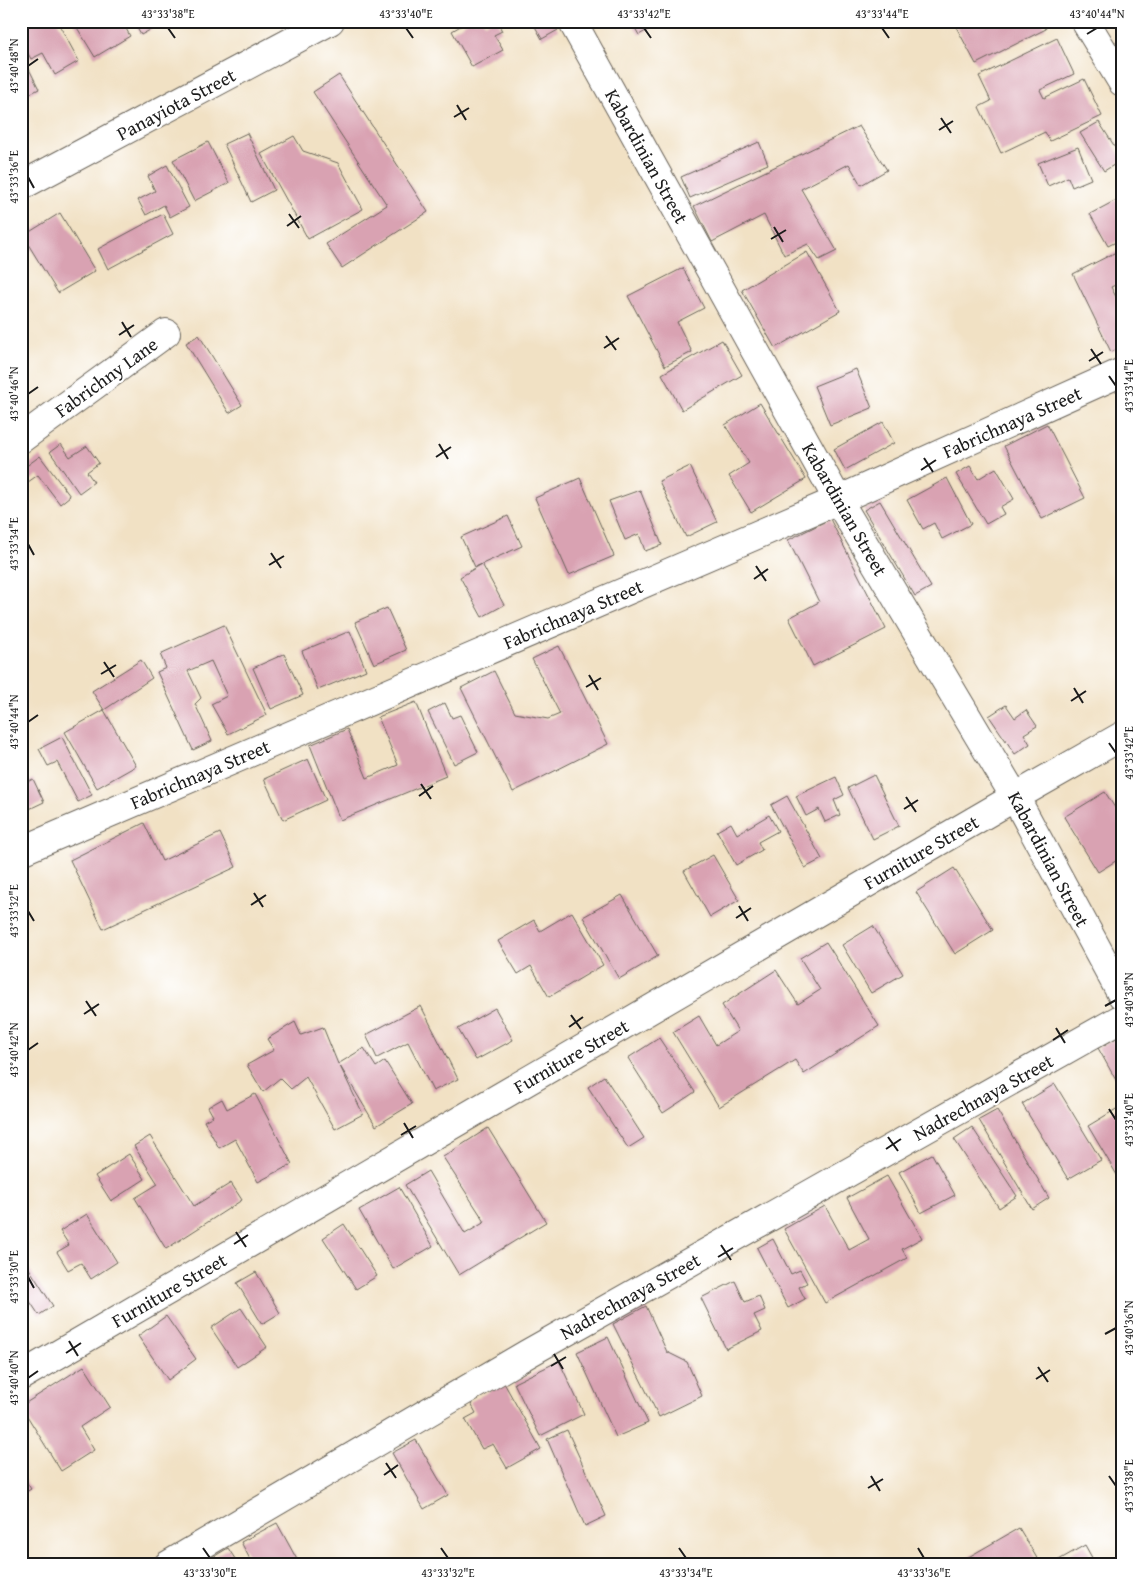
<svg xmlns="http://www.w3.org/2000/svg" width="1143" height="1586" font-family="'Gentium Book Plus',serif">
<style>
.building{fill:#d9a2b2}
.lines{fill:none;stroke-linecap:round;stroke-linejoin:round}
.minor-casing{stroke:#676157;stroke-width:30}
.minor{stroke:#fff;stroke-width:28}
.ticks{fill:none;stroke:#1c1c1c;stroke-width:2}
.labels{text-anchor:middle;stroke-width:4;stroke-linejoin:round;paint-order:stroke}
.street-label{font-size:19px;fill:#1c1c1c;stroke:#fff}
.neatline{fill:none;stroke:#1c1c1c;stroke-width:2}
.ticks-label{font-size:12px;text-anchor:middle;fill:#1c1c1c}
</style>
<rect width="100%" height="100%" fill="#fff"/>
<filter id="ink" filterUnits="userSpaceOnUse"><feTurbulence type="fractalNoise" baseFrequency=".02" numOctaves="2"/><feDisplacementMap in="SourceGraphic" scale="10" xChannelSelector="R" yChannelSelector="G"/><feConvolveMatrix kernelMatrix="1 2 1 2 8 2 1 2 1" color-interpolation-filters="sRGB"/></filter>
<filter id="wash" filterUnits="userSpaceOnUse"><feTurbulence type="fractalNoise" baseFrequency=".0096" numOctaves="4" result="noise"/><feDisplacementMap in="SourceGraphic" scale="20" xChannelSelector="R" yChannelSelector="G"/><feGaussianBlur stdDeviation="1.12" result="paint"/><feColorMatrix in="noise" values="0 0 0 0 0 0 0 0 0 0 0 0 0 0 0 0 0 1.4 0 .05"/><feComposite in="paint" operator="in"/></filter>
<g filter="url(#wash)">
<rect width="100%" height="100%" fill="#f1e1c4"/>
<g id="blocks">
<!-- building -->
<g class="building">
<path d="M 22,21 L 57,21 L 79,61 L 55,75 L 43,53 L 31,59 L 21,41 L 21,26 L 24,25 Z"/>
<path d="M 73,21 L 122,21 L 130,36 L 95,57 Z"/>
<path d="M 133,21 L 166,21 L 141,35 Z"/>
<path d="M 469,21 L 483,21 L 485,24 L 490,21 L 497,21 L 502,31 L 494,35 L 503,50 L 472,67 L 452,31 Z"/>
<path d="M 532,21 L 553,21 L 558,30 L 542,39 Z"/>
<path d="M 631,21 L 663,21 L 639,35 Z"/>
<path d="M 953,21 L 1041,21 L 1046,29 L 976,64 Z"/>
<path d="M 1057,38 L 1074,74 L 1040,90 L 1044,98 L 1084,79 L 1102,116 L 1050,141 L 1045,132 L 1001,153 L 979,107 L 991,101 L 979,76 Z"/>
<path d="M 29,69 L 39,89 L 21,98 L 21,73 Z"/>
<path d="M 339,75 L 428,212 L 342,268 L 326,244 L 387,205 L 313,92 Z"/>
<path d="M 1099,122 L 1122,158 L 1122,160 L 1104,171 L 1080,133 Z"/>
<path d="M 859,126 L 887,170 L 861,185 L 849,164 L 801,189 L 837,251 L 819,260 L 808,244 L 784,255 L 764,215 L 712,242 L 694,206 Z"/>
<path d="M 247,133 L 274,190 L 251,202 L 224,144 Z"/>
<path d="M 294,136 L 303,151 L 338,163 L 363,209 L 308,239 L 261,154 Z"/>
<path d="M 208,142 L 229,183 L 194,201 L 173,160 Z"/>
<path d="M 759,142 L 768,164 L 690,198 L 681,177 Z"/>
<path d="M 1078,147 L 1091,179 L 1072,187 L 1068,177 L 1048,186 L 1038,163 Z"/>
<path d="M 167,165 L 189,207 L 170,217 L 164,205 L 146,215 L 138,200 L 155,191 L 148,176 Z"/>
<path d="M 1122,197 L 1122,239 L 1108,246 L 1090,214 Z"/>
<path d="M 60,213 L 95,271 L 58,293 L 23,236 Z"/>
<path d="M 163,214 L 173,234 L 108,269 L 98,249 Z"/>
<path d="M 1122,249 L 1122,282 L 1111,287 L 1122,309 L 1122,315 L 1117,317 L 1122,327 L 1122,347 L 1111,352 L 1073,274 Z"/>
<path d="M 807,252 L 840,311 L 775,348 L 742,290 Z"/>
<path d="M 683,268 L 704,308 L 677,322 L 692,352 L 665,366 L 628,296 Z"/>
<path d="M 199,335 L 242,405 L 229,413 L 186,343 Z"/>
<path d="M 722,340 L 742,375 L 682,410 L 662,374 Z"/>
<path d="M 856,369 L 872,408 L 830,425 L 814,386 Z"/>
<path d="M 760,403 L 806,479 L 751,512 L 729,476 L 749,463 L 725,425 Z"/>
<path d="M 883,422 L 894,443 L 845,470 L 834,449 Z"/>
<path d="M 1047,424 L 1085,498 L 1042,519 L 1004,446 Z"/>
<path d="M 61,444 L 70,457 L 87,446 L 99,463 L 87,472 L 94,482 L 79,493 L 50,452 Z"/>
<path d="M 40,456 L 70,496 L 60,504 L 38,475 L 21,487 L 21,470 Z"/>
<path d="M 690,466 L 717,522 L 686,537 L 659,481 Z"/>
<path d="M 970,466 L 978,479 L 996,468 L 1014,499 L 1000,507 L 1004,514 L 986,524 L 956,474 Z"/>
<path d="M 580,478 L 614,556 L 569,575 L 535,498 Z"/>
<path d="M 947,478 L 971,524 L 942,539 L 934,523 L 923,529 L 907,500 Z"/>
<path d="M 640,490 L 662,545 L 645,551 L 639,534 L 625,540 L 609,501 Z"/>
<path d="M 880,501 L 931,587 L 915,596 L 864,510 Z"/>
<path d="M 508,516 L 522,546 L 482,564 L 504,605 L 482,617 L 460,577 L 482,564 L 475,567 L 461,537 Z"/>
<path d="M 830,519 L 886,629 L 813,666 L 789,618 L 819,602 L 788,540 Z"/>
<path d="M 387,608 L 406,650 L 374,664 L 355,622 Z"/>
<path d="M 224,625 L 267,715 L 228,734 L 211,704 L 227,696 L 211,661 L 188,671 L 201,698 L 195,704 L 212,741 L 193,750 L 157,672 L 166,668 L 160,654 Z"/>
<path d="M 350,631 L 366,670 L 318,690 L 302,651 Z"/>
<path d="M 559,646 L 608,744 L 513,792 L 461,688 L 494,671 L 515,713 L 548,719 L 560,714 L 532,659 Z"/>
<path d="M 284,654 L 303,695 L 271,709 L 253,668 Z"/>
<path d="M 141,660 L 152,678 L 104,710 L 136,766 L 97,788 L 65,732 L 104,710 L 92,691 Z"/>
<path d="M 416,702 L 446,776 L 340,820 L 310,745 L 347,729 L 367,778 L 398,765 L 378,717 Z"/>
<path d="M 445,703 L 452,718 L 460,715 L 478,752 L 454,764 L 428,712 Z"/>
<path d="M 1006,705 L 1015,718 L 1026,710 L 1037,726 L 1024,734 L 1030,744 L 1015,754 L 989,716 Z"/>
<path d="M 62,737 L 92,795 L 78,802 L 57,762 L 48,766 L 39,749 Z"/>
<path d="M 308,759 L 326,800 L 283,820 L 264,779 Z"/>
<path d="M 874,775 L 899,826 L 873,839 L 848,788 Z"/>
<path d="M 836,777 L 844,795 L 834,800 L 840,815 L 825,822 L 819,809 L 806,816 L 796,796 Z"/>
<path d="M 33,779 L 44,802 L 21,813 L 21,785 Z"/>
<path d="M 1105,792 L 1122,819 L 1122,857 L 1098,872 L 1064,817 Z"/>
<path d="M 787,796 L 822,859 L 805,868 L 771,805 Z"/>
<path d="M 769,815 L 778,831 L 758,842 L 762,850 L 736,865 L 717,831 L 731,823 L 737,834 Z"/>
<path d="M 144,823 L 162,861 L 220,833 L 236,867 L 103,929 L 70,860 Z"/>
<path d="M 713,855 L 739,900 L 710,917 L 684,871 Z"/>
<path d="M 954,868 L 993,930 L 955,954 L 916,892 Z"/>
<path d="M 622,895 L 658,956 L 619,979 L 583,917 Z"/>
<path d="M 572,912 L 603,965 L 549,997 L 531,966 L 518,974 L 498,941 L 534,920 L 540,931 Z"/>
<path d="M 873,926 L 903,974 L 871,993 L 842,945 Z"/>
<path d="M 826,942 L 879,1026 L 804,1074 L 795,1060 L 719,1107 L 673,1032 L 699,1016 L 716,1045 L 738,1031 L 722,1005 L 776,970 L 798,1004 L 820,990 L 800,958 Z"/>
<path d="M 421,1006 L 458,1079 L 433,1091 L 408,1042 L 377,1058 L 366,1035 Z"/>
<path d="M 495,1008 L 513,1040 L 476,1060 L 458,1029 Z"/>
<path d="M 295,1022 L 301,1035 L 323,1027 L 338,1064 L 364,1048 L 376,1067 L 385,1061 L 412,1104 L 376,1126 L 340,1066 L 363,1114 L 335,1129 L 306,1077 L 291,1089 L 280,1078 L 263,1092 L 247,1065 L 274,1050 L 267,1039 Z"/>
<path d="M 1122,1035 L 1122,1091 L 1098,1048 Z"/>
<path d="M 659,1038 L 695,1092 L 663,1113 L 628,1058 Z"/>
<path d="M 604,1076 L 644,1138 L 628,1148 L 588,1087 Z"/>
<path d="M 1055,1084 L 1101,1160 L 1068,1179 L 1022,1104 Z"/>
<path d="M 255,1094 L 292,1164 L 258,1182 L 235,1139 L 219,1148 L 204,1121 L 213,1116 L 208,1107 L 222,1099 L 227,1109 Z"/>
<path d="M 1118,1108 L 1122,1114 L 1122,1172 L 1117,1175 L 1088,1126 Z"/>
<path d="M 997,1110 L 1049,1198 L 1032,1209 L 979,1120 Z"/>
<path d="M 972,1127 L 1017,1196 L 999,1208 L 954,1139 Z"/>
<path d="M 488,1128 L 546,1222 L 459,1275 L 405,1185 L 428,1171 L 465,1234 L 485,1222 L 443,1157 Z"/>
<path d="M 150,1136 L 194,1206 L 231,1183 L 242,1200 L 166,1249 L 135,1198 L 158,1184 L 134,1146 Z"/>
<path d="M 129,1154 L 145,1179 L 111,1201 L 95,1176 Z"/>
<path d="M 932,1154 L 955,1195 L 921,1213 L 899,1172 Z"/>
<path d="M 887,1176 L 922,1238 L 902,1249 L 907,1258 L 825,1303 L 784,1229 L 825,1206 L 849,1250 L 869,1239 L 847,1198 Z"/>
<path d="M 399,1187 L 433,1246 L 393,1269 L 359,1210 Z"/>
<path d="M 87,1214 L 117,1262 L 91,1279 L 81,1263 L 68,1270 L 57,1252 L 69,1245 L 60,1231 Z"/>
<path d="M 344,1224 L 377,1276 L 356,1289 L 323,1238 Z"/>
<path d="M 773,1239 L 791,1274 L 800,1270 L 807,1283 L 799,1287 L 805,1299 L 788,1308 L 757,1248 Z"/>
<path d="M 21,1256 L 53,1306 L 39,1315 L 21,1288 Z"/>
<path d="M 256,1272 L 280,1313 L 262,1324 L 237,1283 Z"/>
<path d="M 735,1281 L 745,1302 L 759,1296 L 765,1310 L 754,1315 L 762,1331 L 726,1349 L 701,1298 Z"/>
<path d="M 646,1306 L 667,1352 L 687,1362 L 702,1396 L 659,1417 L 613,1324 Z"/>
<path d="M 241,1308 L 267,1347 L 237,1367 L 211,1328 Z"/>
<path d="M 166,1316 L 196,1359 L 168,1380 L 138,1336 Z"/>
<path d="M 608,1337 L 648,1423 L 616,1437 L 577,1352 Z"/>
<path d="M 559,1361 L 584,1414 L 540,1436 L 514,1383 Z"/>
<path d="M 84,1366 L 110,1407 L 80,1427 L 94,1450 L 61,1471 L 21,1406 Z"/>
<path d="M 504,1383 L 541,1449 L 507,1468 L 493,1444 L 482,1449 L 465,1419 L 476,1413 L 470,1402 Z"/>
<path d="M 567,1430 L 606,1516 L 585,1526 L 547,1439 Z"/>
<path d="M 416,1440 L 448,1495 L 424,1509 L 392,1453 Z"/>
<path d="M 21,1474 L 31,1489 L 21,1495 Z"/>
<path d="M 277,1523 L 300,1565 L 253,1565 L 241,1542 Z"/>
<path d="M 1019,1528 L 1041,1565 L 959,1565 L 958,1563 Z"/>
<path d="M 1085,1545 L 1096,1565 L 1050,1565 Z"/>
<path d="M 228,1548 L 239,1565 L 200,1565 Z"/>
</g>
</g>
</g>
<g filter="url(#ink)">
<use href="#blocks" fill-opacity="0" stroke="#676157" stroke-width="1"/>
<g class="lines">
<!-- minor casing -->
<g class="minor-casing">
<g id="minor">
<path d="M 572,21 L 838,500 L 1015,797 L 1122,995"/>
<path d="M 1085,21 L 1122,82"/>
<path d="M 21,186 L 330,21"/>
<path d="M 21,439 L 166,333"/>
<path d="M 21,851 L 838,500 L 1122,372"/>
<path d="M 21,1376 L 1015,797 L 1122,736"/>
<path d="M 168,1565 L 527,1354 L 1122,1018"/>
</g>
</g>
<!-- minor -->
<use href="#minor" class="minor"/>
</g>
</g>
<!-- ticks -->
<path class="ticks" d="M 168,28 L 175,38M 406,28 L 413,38M 644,28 L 651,38M 882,28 L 889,38M 1087,34 L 1097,28M 28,66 L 38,59M 457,105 L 466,120M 454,117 L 469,108M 941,118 L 951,133M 939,130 L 953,121M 28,177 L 34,188M 289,214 L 299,228M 287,226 L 301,216M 774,227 L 783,242M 771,239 L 786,230M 122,322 L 131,337M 119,335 L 134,325M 606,336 L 616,350M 604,348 L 619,338M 1091,349 L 1101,364M 1089,361 L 1103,352M 1109,376 L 1116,386M 28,394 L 38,387M 439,444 L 448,459M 436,457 L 451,447M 924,458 L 933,472M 921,470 L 936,460M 28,544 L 34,555M 271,553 L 281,568M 269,565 L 284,556M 756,566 L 766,581M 754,579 L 768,569M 104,662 L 114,677M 101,674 L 116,665M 589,675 L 598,690M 586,687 L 601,678M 1074,688 L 1083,703M 1071,701 L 1086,691M 28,722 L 38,715M 1109,743 L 1116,753M 421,784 L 431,799M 419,796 L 433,786M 906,797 L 916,812M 904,809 L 918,800M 254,893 L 263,907M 251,905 L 266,895M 739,906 L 748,921M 28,911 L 34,921M 736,918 L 751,908M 86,1001 L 96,1016M 1105,1006 L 1116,1000M 84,1014 L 99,1004M 571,1015 L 581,1029M 569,1027 L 583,1017M 1056,1028 L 1065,1043M 1053,1040 L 1068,1030M 28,1050 L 38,1043M 1109,1109 L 1116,1120M 404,1123 L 413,1138M 401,1135 L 416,1126M 888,1137 L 898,1151M 886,1149 L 901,1139M 236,1232 L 246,1247M 234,1244 L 248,1235M 721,1245 L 731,1260M 718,1257 L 733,1248M 28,1277 L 34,1288M 1105,1334 L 1116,1328M 69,1341 L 78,1356M 66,1353 L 81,1343M 554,1354 L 563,1369M 551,1366 L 566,1357M 1038,1367 L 1048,1382M 28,1378 L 38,1371M 1036,1379 L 1050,1370M 386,1463 L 396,1478M 384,1475 L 398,1465M 871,1476 L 880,1491M 1109,1476 L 1116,1486M 868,1488 L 883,1479M 203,1548 L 210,1558M 441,1548 L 448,1558M 679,1548 L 686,1558M 918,1548 L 924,1558"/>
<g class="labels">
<!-- street labels -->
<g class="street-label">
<text transform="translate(176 104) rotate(-28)" y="7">Panayiota Street</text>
<text transform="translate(647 156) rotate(61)" y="7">Kabardinian Street</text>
<text transform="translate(106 377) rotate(-36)" y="7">Fabrichny Lane</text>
<text transform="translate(1012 422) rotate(-24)" y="7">Fabrichnaya Street</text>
<text transform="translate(845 509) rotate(60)" y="7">Kabardinian Street</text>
<text transform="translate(573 614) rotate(-23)" y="7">Fabrichnaya Street</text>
<text transform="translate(200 774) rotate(-23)" y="7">Fabrichnaya Street</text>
<text transform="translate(921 852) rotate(-30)" y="7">Furniture Street</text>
<text transform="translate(1049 859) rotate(62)" y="7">Kabardinian Street</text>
<text transform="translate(571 1056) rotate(-30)" y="7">Furniture Street</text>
<text transform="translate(983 1097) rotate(-29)" y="7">Nadrechnaya Street</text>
<text transform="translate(169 1290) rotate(-30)" y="7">Furniture Street</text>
<text transform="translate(630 1296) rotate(-29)" y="7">Nadrechnaya Street</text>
</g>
</g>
<!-- margin -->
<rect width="1143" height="1586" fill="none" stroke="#fff" stroke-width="55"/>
<rect x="28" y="28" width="1088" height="1530" class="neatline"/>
<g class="ticks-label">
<text x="168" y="18">43°33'38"E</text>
<text x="406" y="18">43°33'40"E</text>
<text x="644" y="18">43°33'42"E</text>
<text x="882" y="18">43°33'44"E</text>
<text x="1097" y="18">43°40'44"N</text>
<text transform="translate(14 66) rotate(-90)" y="4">43°40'48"N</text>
<text transform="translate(14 177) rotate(-90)" y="4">43°33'36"E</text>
<text transform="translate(1129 386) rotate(-90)" y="4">43°33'44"E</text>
<text transform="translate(14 394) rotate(-90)" y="4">43°40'46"N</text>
<text transform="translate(14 544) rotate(-90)" y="4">43°33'34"E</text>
<text transform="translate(14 722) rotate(-90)" y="4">43°40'44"N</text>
<text transform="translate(1129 753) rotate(-90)" y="4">43°33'42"E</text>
<text transform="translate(14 911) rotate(-90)" y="4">43°33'32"E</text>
<text transform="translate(1129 1000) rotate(-90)" y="4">43°40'38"N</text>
<text transform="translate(14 1050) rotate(-90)" y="4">43°40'42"N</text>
<text transform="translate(1129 1120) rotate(-90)" y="4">43°33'40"E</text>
<text transform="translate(14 1277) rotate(-90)" y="4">43°33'30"E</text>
<text transform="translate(1129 1328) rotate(-90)" y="4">43°40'36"N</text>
<text transform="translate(14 1378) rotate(-90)" y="4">43°40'40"N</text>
<text transform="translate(1129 1486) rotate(-90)" y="4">43°33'38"E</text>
<text x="210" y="1577">43°33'30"E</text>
<text x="448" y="1577">43°33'32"E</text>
<text x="686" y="1577">43°33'34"E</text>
<text x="924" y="1577">43°33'36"E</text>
</g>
</svg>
